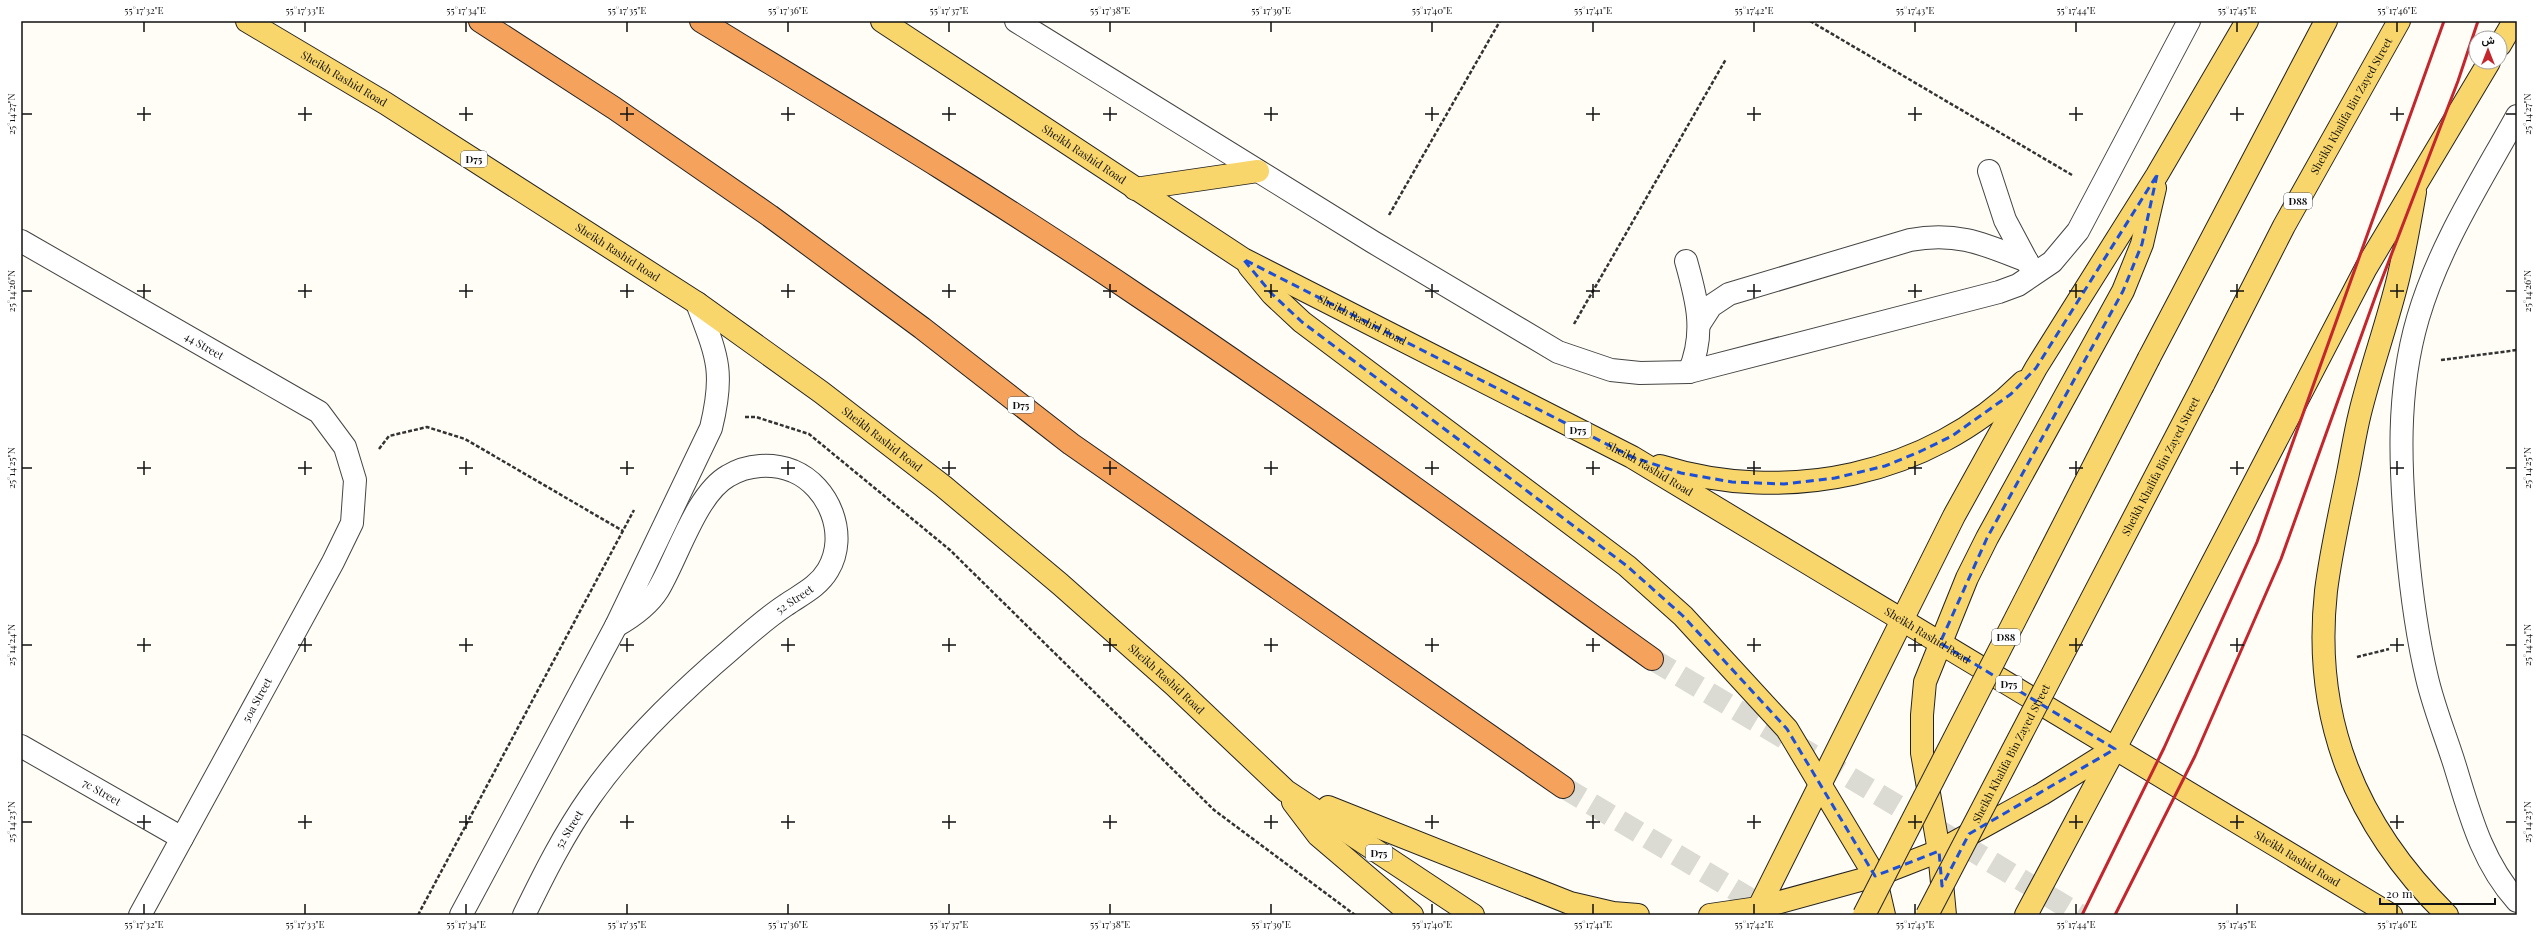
<svg xmlns="http://www.w3.org/2000/svg" width="2538" height="936" font-family="'Playfair Display',Vazirmatn,serif">
<style>
.lines{fill:none;stroke-linecap:round;stroke-linejoin:round}
.highway-tunnel{stroke:#dbdad3;stroke-width:22;stroke-dasharray:22 11;stroke-linecap:butt}
.minor-casing{stroke:#444;stroke-width:24}
.major-casing{stroke:#222;stroke-width:24}
.highway-casing{stroke:#222;stroke-width:24}
.path{stroke:#333;stroke-width:2.5;stroke-dasharray:4 2;stroke-linecap:butt}
.minor{stroke:#fff;stroke-width:22}
.major{stroke:#f9d66b;stroke-width:22}
.highway{stroke:#f5a25d;stroke-width:22}
.rail{stroke:#c4262e;stroke-width:3}
.major-bridge-casing{stroke:#222;stroke-width:24;stroke-linecap:butt}
.major-bridge{stroke:#f9d66b;stroke-width:22}
.marked{fill:none;stroke:#1d4ed8;stroke-width:3;stroke-dasharray:8 5;stroke-linejoin:round}
.ticks{fill:none;stroke:#111;stroke-width:1.5}
.labels{text-anchor:middle;stroke-width:4;stroke-linejoin:round;paint-order:stroke}
.shield{fill:#fff;stroke:#585858;stroke-width:1}
.shield-label{font-size:10px;font-weight:bold;fill:#111}
.street-label{font-size:11px;fill:#111;stroke:#fff}
.neatline{fill:none;stroke:#111;stroke-width:1.5}
.ticks-label{font-size:10px;text-anchor:middle;fill:#111}
</style>
<rect width="100%" height="100%" fill="#fffdf5"/>
<g class="lines">
<!-- highway-tunnel -->
<g class="highway-tunnel">
<path d="M 1652,659 L 2080,915"/>
<path d="M 1563,787 L 1777,915"/>
</g>
<!-- minor casing -->
<g class="minor-casing">
<g id="minor">
<path d="M 1016,21 L 1373,242 L 1558,352 L 1611,370 L 1640,373 L 1689,372 L 1999,292 L 2018,285 L 2052,262 L 2078,231 L 2189,21"/>
<path d="M 2517,116 C 2481,181 2439,246 2418,318 C 2396,393 2400,470 2407,546 C 2411,590 2417,636 2427,678 C 2434,708 2446,737 2455,766 C 2470,815 2482,862 2517,901"/>
<path d="M 1989,171 L 2005,220 L 2029,265"/>
<path id="s1" d="M 21,241 L 319,412 L 345,447 L 355,480 L 352,523 L 333,562 L 140,915"/>
<path d="M 1686,261 C 1697,300 1706,333 1689,372"/>
<path d="M 1700,323 L 1711,306 L 1729,294 L 1910,240 C 1956,231 1984,244 2027,261"/>
<path id="s2" d="M 21,746 L 182,838"/>
<path d="M 461,915 L 616,626 L 711,428 C 725,371 717,356 697,303"/>
<path id="s3" d="M 524,915 C 544,874 564,834 590,797 C 625,747 669,704 714,664 C 738,644 760,622 786,605 C 802,594 818,587 828,570 C 849,535 829,486 793,471 C 772,463 748,464 728,476 C 696,494 677,559 658,590 C 648,606 632,617 616,626"/>
</g>
</g>
<!-- major casing -->
<g class="major-casing">
<g id="major">
<path id="s4" d="M 247,21 L 385,103 L 697,303 L 821,392 L 943,486 L 1060,584 L 1174,685 L 1286,791 L 1473,915"/>
<path id="s5" d="M 882,21 L 1243,259 L 1632,457 L 2391,915"/>
<path d="M 2500,45 L 2514,21"/>
<path d="M 1135,189 L 1258,171"/>
<path d="M 2415,192 C 2410,221 2405,250 2398,279 C 2387,324 2371,368 2360,413 C 2355,433 2352,453 2348,473 C 2340,513 2331,551 2326,591 C 2312,720 2356,825 2447,915"/>
<path d="M 1249,266 L 1272,294 L 1302,322 L 1627,566 L 1683,616 L 1787,729 L 1875,876 L 1884,915"/>
<path d="M 2149,358 L 2326,21"/>
<path id="s6" d="M 2203,385 L 2284,226 L 2399,21"/>
<path d="M 1660,466 C 1785,505 1929,476 2023,382"/>
<path d="M 1293,802 L 1318,835 L 1412,915"/>
<path d="M 1328,807 L 1570,903 L 1613,913 L 1638,915"/>
<path d="M 1710,915 L 1758,908 L 1875,876 L 1939,851 L 2042,794 L 2114,749"/>
<path d="M 1755,915 L 1954,516 L 2036,368 L 2157,175 L 2247,21"/>
<path d="M 1945,915 L 1939,851 L 1922,753 L 1922,715 L 1925,682 L 1967,578 L 1987,538 L 2123,291 L 2142,244 L 2155,188"/>
<path d="M 2026,915 L 2153,677 L 2366,268 L 2489,62"/>
</g>
</g>
<!-- highway casing -->
<g class="highway-casing">
<g id="highway">
<path d="M 480,21 L 614,108 L 770,216 L 922,328 L 1071,444 L 1563,787"/>
<path d="M 701,21 C 849,111 997,200 1140,297 C 1314,413 1482,537 1652,659"/>
</g>
</g>
<!-- path -->
<g class="path">
<path d="M 1810,21 L 2072,175"/>
<path d="M 1389,215 L 1500,21"/>
<path d="M 1574,324 L 1726,59"/>
<path d="M 2441,360 L 2517,350"/>
<path d="M 745,417 L 756,417 L 809,434 L 950,550 L 1214,810 L 1355,915"/>
<path d="M 379,449 L 389,436 L 427,427 L 465,439 L 623,531"/>
<path d="M 2357,657 L 2389,649"/>
<path d="M 418,915 L 634,510"/>
</g>
<!-- minor -->
<use href="#minor" class="minor"/>
<!-- major -->
<use href="#major" class="major"/>
<!-- highway -->
<use href="#highway" class="highway"/>
<!-- rail -->
<g class="rail">
<path d="M 2082,915 L 2164,748 L 2257,542 L 2444,21"/>
<path d="M 2115,915 L 2195,756 L 2281,559 L 2377,292 L 2458,81 L 2478,21"/>
</g>
<!-- major-bridge casing -->
<g class="major-bridge-casing">
<g id="major-bridge">
<path d="M 1864,915 L 2149,358"/>
<path id="s7" d="M 1927,915 L 2203,385"/>
</g>
</g>
<!-- major-bridge -->
<use href="#major-bridge" class="major-bridge"/>
</g>
<!-- marked area -->
<path class="marked" d="M 2157,175 L 2142,244 L 2123,291 L 1987,538 L 1940,643 L 2115,749 L 1969,834 L 1942,886 L 1939,851 L 1875,876 L 1787,729 L 1683,616 L 1627,566 L 1302,322 L 1272,294 L 1243,259 L 1632,457 L 1681,473 L 1732,482 L 1784,484 L 1835,478 L 1885,466 L 1919,452 L 1952,436 L 2011,394 L 2036,368 Z"/>
<!-- ticks -->
<path class="ticks" d="M 144,22 L 144,32M 305,22 L 305,32M 466,22 L 466,32M 627,22 L 627,32M 788,22 L 788,32M 949,22 L 949,32M 1110,22 L 1110,32M 1271,22 L 1271,32M 1432,22 L 1432,32M 1593,22 L 1593,32M 1754,22 L 1754,32M 1915,22 L 1915,32M 2076,22 L 2076,32M 2237,22 L 2237,32M 2397,22 L 2397,32M 144,107 L 144,121M 305,107 L 305,121M 466,107 L 466,121M 627,107 L 627,121M 788,107 L 788,121M 949,107 L 949,121M 1110,107 L 1110,121M 1271,107 L 1271,121M 1432,107 L 1432,121M 1593,107 L 1593,121M 1754,107 L 1754,121M 1915,107 L 1915,121M 2076,107 L 2076,121M 2237,107 L 2237,121M 2397,107 L 2397,121M 22,114 L 32,114M 137,114 L 151,114M 298,114 L 312,114M 459,114 L 473,114M 620,114 L 634,114M 781,114 L 795,114M 942,114 L 956,114M 1103,114 L 1117,114M 1264,114 L 1278,114M 1425,114 L 1439,114M 1586,114 L 1600,114M 1747,114 L 1761,114M 1908,114 L 1922,114M 2069,114 L 2083,114M 2230,114 L 2244,114M 2390,114 L 2404,114M 2506,114 L 2516,114M 144,284 L 144,298M 305,284 L 305,298M 466,284 L 466,298M 627,284 L 627,298M 788,284 L 788,298M 949,284 L 949,298M 1110,284 L 1110,298M 1271,284 L 1271,298M 1432,284 L 1432,298M 1593,284 L 1593,298M 1754,284 L 1754,298M 1915,284 L 1915,298M 2076,284 L 2076,298M 2237,284 L 2237,298M 2397,284 L 2397,298M 22,291 L 32,291M 137,291 L 151,291M 298,291 L 312,291M 459,291 L 473,291M 620,291 L 634,291M 781,291 L 795,291M 942,291 L 956,291M 1103,291 L 1117,291M 1264,291 L 1278,291M 1425,291 L 1439,291M 1586,291 L 1600,291M 1747,291 L 1761,291M 1908,291 L 1922,291M 2069,291 L 2083,291M 2230,291 L 2244,291M 2390,291 L 2404,291M 2506,291 L 2516,291M 144,461 L 144,475M 305,461 L 305,475M 466,461 L 466,475M 627,461 L 627,475M 788,461 L 788,475M 949,461 L 949,475M 1110,461 L 1110,475M 1271,461 L 1271,475M 1432,461 L 1432,475M 1593,461 L 1593,475M 1754,461 L 1754,475M 1915,461 L 1915,475M 2076,461 L 2076,475M 2237,461 L 2237,475M 2397,461 L 2397,475M 22,468 L 32,468M 137,468 L 151,468M 298,468 L 312,468M 459,468 L 473,468M 620,468 L 634,468M 781,468 L 795,468M 942,468 L 956,468M 1103,468 L 1117,468M 1264,468 L 1278,468M 1425,468 L 1439,468M 1586,468 L 1600,468M 1747,468 L 1761,468M 1908,468 L 1922,468M 2069,468 L 2083,468M 2230,468 L 2244,468M 2390,468 L 2404,468M 2506,468 L 2516,468M 144,638 L 144,652M 305,638 L 305,652M 466,638 L 466,652M 627,638 L 627,652M 788,638 L 788,652M 949,638 L 949,652M 1110,638 L 1110,652M 1271,638 L 1271,652M 1432,638 L 1432,652M 1593,638 L 1593,652M 1754,638 L 1754,652M 1915,638 L 1915,652M 2076,638 L 2076,652M 2237,638 L 2237,652M 2397,638 L 2397,652M 22,645 L 32,645M 137,645 L 151,645M 298,645 L 312,645M 459,645 L 473,645M 620,645 L 634,645M 781,645 L 795,645M 942,645 L 956,645M 1103,645 L 1117,645M 1264,645 L 1278,645M 1425,645 L 1439,645M 1586,645 L 1600,645M 1747,645 L 1761,645M 1908,645 L 1922,645M 2069,645 L 2083,645M 2230,645 L 2244,645M 2390,645 L 2404,645M 2506,645 L 2516,645M 144,815 L 144,829M 305,815 L 305,829M 466,815 L 466,829M 627,815 L 627,829M 788,815 L 788,829M 949,815 L 949,829M 1110,815 L 1110,829M 1271,815 L 1271,829M 1432,815 L 1432,829M 1593,815 L 1593,829M 1754,815 L 1754,829M 1915,815 L 1915,829M 2076,815 L 2076,829M 2237,815 L 2237,829M 2397,815 L 2397,829M 22,822 L 32,822M 137,822 L 151,822M 298,822 L 312,822M 459,822 L 473,822M 620,822 L 634,822M 781,822 L 795,822M 942,822 L 956,822M 1103,822 L 1117,822M 1264,822 L 1278,822M 1425,822 L 1439,822M 1586,822 L 1600,822M 1747,822 L 1761,822M 1908,822 L 1922,822M 2069,822 L 2083,822M 2230,822 L 2244,822M 2390,822 L 2404,822M 2506,822 L 2516,822M 144,904 L 144,914M 305,904 L 305,914M 466,904 L 466,914M 627,904 L 627,914M 788,904 L 788,914M 949,904 L 949,914M 1110,904 L 1110,914M 1271,904 L 1271,914M 1432,904 L 1432,914M 1593,904 L 1593,914M 1754,904 L 1754,914M 1915,904 L 1915,914M 2076,904 L 2076,914M 2237,904 L 2237,914M 2397,904 L 2397,914"/>
<g class="labels">
<!-- shield labels -->
<g class="shield">
<rect x="461" y="151" width="26" height="16" rx="3"/>
<rect x="2284" y="193" width="28" height="16" rx="3"/>
<rect x="1008" y="397" width="26" height="16" rx="3"/>
<rect x="1565" y="422" width="26" height="16" rx="3"/>
<rect x="1992" y="629" width="28" height="16" rx="3"/>
<rect x="1996" y="676" width="26" height="16" rx="3"/>
<rect x="1366" y="845" width="26" height="16" rx="3"/>
</g>
<g class="shield-label">
<text x="474" y="163">D75</text>
<text x="2298" y="205">D88</text>
<text x="1021" y="409">D75</text>
<text x="1578" y="434">D75</text>
<text x="2006" y="641">D88</text>
<text x="2009" y="688">D75</text>
<text x="1379" y="857">D75</text>
</g>
<!-- street labels -->
<g class="street-label">
<text dy="4" stroke="none"><textPath href="#s4" startOffset="113">Sheikh Rashid Road</textPath></text>
<text dy="4" stroke="none"><textPath href="#s6" startOffset="316">Sheikh Khalifa Bin Zayed Street</textPath></text>
<text dy="4" stroke="none"><textPath href="#s5" startOffset="242">Sheikh Rashid Road</textPath></text>
<text dy="4" stroke="none"><textPath href="#s4" startOffset="437">Sheikh Rashid Road</textPath></text>
<text dy="4" stroke="none"><textPath href="#s5" startOffset="566">Sheikh Rashid Road</textPath></text>
<text dy="4" stroke="none"><textPath href="#s1" startOffset="211">44 Street</textPath></text>
<text dy="4" stroke="none"><textPath href="#s4" startOffset="761">Sheikh Rashid Road</textPath></text>
<text dy="4" stroke="none"><textPath href="#s7" startOffset="506">Sheikh Khalifa Bin Zayed Street</textPath></text>
<text dy="4" stroke="none"><textPath href="#s5" startOffset="890">Sheikh Rashid Road</textPath></text>
<text dy="4" stroke="none"><textPath href="#s3" startOffset="421">52 Street</textPath></text>
<text dy="4" stroke="none"><textPath href="#s5" startOffset="1214">Sheikh Rashid Road</textPath></text>
<text dy="4" stroke="none"><textPath href="#s4" startOffset="1133">Sheikh Rashid Road</textPath></text>
<text transform="translate(257 700) rotate(-61)" y="4">50a Street</text>
<text dy="4" stroke="none"><textPath href="#s7" startOffset="182">Sheikh Khalifa Bin Zayed Street</textPath></text>
<text dy="4" stroke="none"><textPath href="#s2" startOffset="93">7c Street</textPath></text>
<text dy="4" stroke="none"><textPath href="#s3" startOffset="97">52 Street</textPath></text>
<text dy="4" stroke="none"><textPath href="#s5" startOffset="1646">Sheikh Rashid Road</textPath></text>
</g>
</g>
<!-- border -->
<rect width="2538" height="936" fill="none" stroke="#ffffff" stroke-width="44"/>
<!-- north arrow -->
<g transform="translate(2488 50)"><circle r="19" fill="#ffffff" stroke="#a0a0a0"/>
<path d="M0-3L7 15L0 10L-7 15Z" fill="#c4262e"/>
<text y="-6" font-size="11" font-weight="bold" text-anchor="middle" fill="#111111">ش</text>
</g>
<!-- scale -->
<path d="M2380 898v6h115v-6" fill="none" stroke="#111111" stroke-width="2"/>
<text x="2386" y="898" font-size="12" fill="#111111" stroke="#ffffff" stroke-width="3" paint-order="stroke">20 m</text>
<rect x="22" y="22" width="2494" height="892" class="neatline"/>
<g class="ticks-label">
<text x="144" y="14">55°17'32"E</text>
<text x="305" y="14">55°17'33"E</text>
<text x="466" y="14">55°17'34"E</text>
<text x="627" y="14">55°17'35"E</text>
<text x="788" y="14">55°17'36"E</text>
<text x="949" y="14">55°17'37"E</text>
<text x="1110" y="14">55°17'38"E</text>
<text x="1271" y="14">55°17'39"E</text>
<text x="1432" y="14">55°17'40"E</text>
<text x="1593" y="14">55°17'41"E</text>
<text x="1754" y="14">55°17'42"E</text>
<text x="1915" y="14">55°17'43"E</text>
<text x="2076" y="14">55°17'44"E</text>
<text x="2237" y="14">55°17'45"E</text>
<text x="2397" y="14">55°17'46"E</text>
<text transform="translate(11 114) rotate(-90)" y="4">25°14'27"N</text>
<text transform="translate(2527 114) rotate(-90)" y="4">25°14'27"N</text>
<text transform="translate(11 291) rotate(-90)" y="4">25°14'26"N</text>
<text transform="translate(2527 291) rotate(-90)" y="4">25°14'26"N</text>
<text transform="translate(11 468) rotate(-90)" y="4">25°14'25"N</text>
<text transform="translate(2527 468) rotate(-90)" y="4">25°14'25"N</text>
<text transform="translate(11 645) rotate(-90)" y="4">25°14'24"N</text>
<text transform="translate(2527 645) rotate(-90)" y="4">25°14'24"N</text>
<text transform="translate(11 822) rotate(-90)" y="4">25°14'23"N</text>
<text transform="translate(2527 822) rotate(-90)" y="4">25°14'23"N</text>
<text x="144" y="928">55°17'32"E</text>
<text x="305" y="928">55°17'33"E</text>
<text x="466" y="928">55°17'34"E</text>
<text x="627" y="928">55°17'35"E</text>
<text x="788" y="928">55°17'36"E</text>
<text x="949" y="928">55°17'37"E</text>
<text x="1110" y="928">55°17'38"E</text>
<text x="1271" y="928">55°17'39"E</text>
<text x="1432" y="928">55°17'40"E</text>
<text x="1593" y="928">55°17'41"E</text>
<text x="1754" y="928">55°17'42"E</text>
<text x="1915" y="928">55°17'43"E</text>
<text x="2076" y="928">55°17'44"E</text>
<text x="2237" y="928">55°17'45"E</text>
<text x="2397" y="928">55°17'46"E</text>
</g>
</svg>
